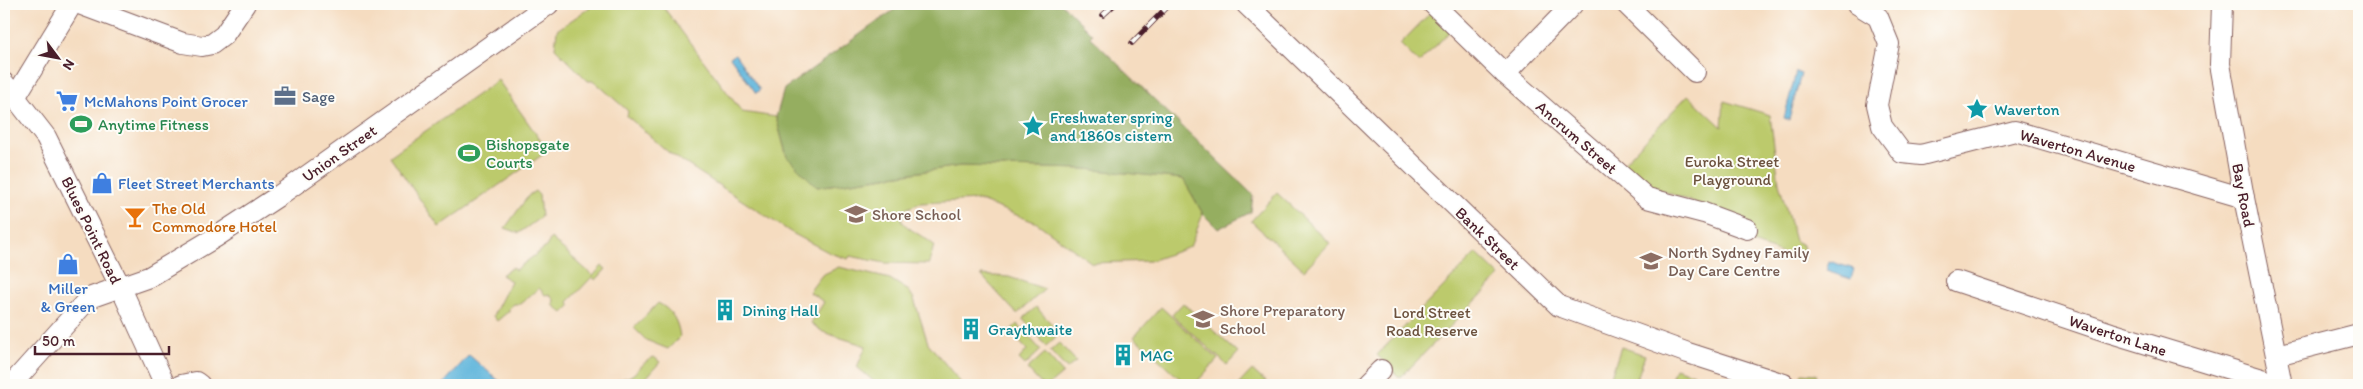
<svg xmlns="http://www.w3.org/2000/svg" width="2363" height="389" font-family="Itim,sans-serif">
<style>
.green{fill:#bcca6c;stroke:#83744c}
.forest{fill:#95ae60;stroke:#706646}
.water{fill:#5eb5db;stroke:#546a83}
.lines{fill:none;stroke-linecap:round;stroke-linejoin:round}
.minor-casing{stroke:#86615f;stroke-width:22}
.minor{stroke:#fff;stroke-width:20}
.rail-casing{stroke:#4a1f2b;stroke-width:5.5}
.rail{stroke:#fdfcf7;stroke-width:4;stroke-dasharray:11;stroke-linecap:butt}
.labels{text-anchor:middle;stroke-width:4;stroke-linejoin:round;paint-order:stroke}
.service-label{font-size:16px;fill:#4e5e75;stroke:#fdfcf7;text-anchor:start}
.shop-label{font-size:16px;fill:#366cbe;stroke:#fdfcf7;text-anchor:start}
.culture-label{font-size:16px;fill:#0d838f;stroke:#fdfcf7;text-anchor:start}
.leisure-label{font-size:16px;fill:#27864d;stroke:#fdfcf7;text-anchor:start}
.street-label{font-size:16px;fill:#4a1f2b;stroke:#fdfcf7}
.park-label{font-size:16px;fill:#6c523e;stroke:#fdfcf7}
.food-label{font-size:16px;fill:#c56008;stroke:#fdfcf7;text-anchor:start}
.education-label{font-size:16px;fill:#785e54;stroke:#fdfcf7;text-anchor:start}
</style>
<rect width="100%" height="100%" fill="#fdfcf7"/>
<filter id="ink" filterUnits="userSpaceOnUse"><feTurbulence type="fractalNoise" baseFrequency=".02" numOctaves="2"/><feDisplacementMap in="SourceGraphic" scale="10" xChannelSelector="R" yChannelSelector="G"/><feConvolveMatrix kernelMatrix="1 2 1 2 8 2 1 2 1" color-interpolation-filters="sRGB"/></filter>
<filter id="wash" filterUnits="userSpaceOnUse"><feTurbulence type="fractalNoise" baseFrequency=".0096" numOctaves="4" result="noise"/><feDisplacementMap in="SourceGraphic" scale="20" xChannelSelector="R" yChannelSelector="G"/><feGaussianBlur stdDeviation="1.12" result="paint"/><feColorMatrix in="noise" values="0 0 0 0 0 0 0 0 0 0 0 0 0 0 0 0 0 1.4 0 .05"/><feComposite in="paint" operator="in"/></filter>
<g filter="url(#wash)">
<rect width="100%" height="100%" fill="#f5dcc0"/>
<!-- green -->
<g class="green">
<path d="M 595,4 L 661,4 L 742,112 L 776,117 L 787,157 L 817,187 L 960,166 L 1086,169 L 1184,179 L 1203,214 L 1190,247 L 1150,261 L 1092,263 L 1037,223 L 978,200 L 921,203 L 905,209 L 901,220 C 909,231 924,236 934,245 L 929,264 L 885,263 L 850,256 L 848,259 L 830,253 L 792,233 L 668,152 L 627,116 L 628,111 L 594,81 L 588,81 L 555,48 L 557,30 Z"/>
<path d="M 1433,10 L 1452,29 L 1419,63 L 1400,44 Z"/>
<path d="M 498,80 L 548,151 L 439,227 L 390,156 Z"/>
<path d="M 1688,95 L 1722,127 L 1724,101 L 1770,115 L 1779,183 L 1795,241 L 1803,245 L 1804,261 L 1744,240 L 1750,224 L 1632,179 L 1620,167 Z"/>
<path d="M 535,191 L 539,195 L 541,217 L 519,233 L 505,228 L 529,195 Z"/>
<path d="M 1277,193 L 1330,243 L 1304,270 L 1251,221 Z"/>
<path d="M 551,238 L 593,276 L 602,266 L 606,269 L 596,280 L 592,277 L 568,302 L 571,305 L 563,313 L 553,305 L 554,300 L 549,294 L 545,295 L 539,288 L 520,304 L 514,304 L 509,308 L 509,311 L 497,321 L 493,316 L 511,281 L 501,275 L 513,267 L 515,270 L 546,247 Z"/>
<path d="M 1476,253 L 1500,276 L 1400,378 L 1377,355 Z"/>
<path d="M 839,267 L 890,279 L 909,291 L 914,299 L 928,343 L 961,383 L 959,385 L 878,385 L 857,367 L 866,346 L 823,332 L 811,323 L 824,302 L 809,292 L 822,275 Z"/>
<path d="M 981,275 L 1009,277 L 1045,289 L 1017,314 Z"/>
<path d="M 658,303 C 672,310 678,321 680,337 L 668,349 L 646,340 L 634,328 Z"/>
<path d="M 1183,303 L 1238,353 L 1227,365 L 1172,315 Z"/>
<path d="M 1036,307 L 1060,333 L 1046,346 L 1023,319 Z"/>
<path d="M 1161,307 L 1218,359 L 1194,385 L 1187,385 L 1134,337 Z"/>
<path d="M 1017,324 L 1041,350 L 1025,365 L 1019,359 L 1027,350 L 1010,331 Z"/>
<path d="M 1059,343 L 1076,361 L 1067,369 L 1050,351 Z"/>
<path d="M 1621,347 L 1645,355 L 1635,385 L 1608,385 Z"/>
<path d="M 1045,353 L 1063,373 L 1049,385 L 1042,385 L 1027,369 Z"/>
<path d="M 654,357 L 660,362 L 640,385 L 610,385 C 617,378 625,380 632,375 C 640,369 644,361 654,357 Z"/>
<path d="M 1675,368 L 1694,374 L 1690,385 L 1669,385 Z"/>
<path d="M 1252,370 L 1269,385 L 1238,385 Z"/>
<path d="M 1802,373 L 1816,374 L 1819,385 L 1799,385 Z"/>
</g>
<!-- forest -->
<g class="forest">
<path d="M 902,4 L 1062,4 L 1092,34 L 1090,37 L 1253,195 L 1251,212 L 1218,229 L 1203,214 L 1183,179 L 1086,169 L 960,166 L 817,187 L 787,157 L 776,117 L 784,89 Z"/>
<path d="M 1515,379 L 1527,385 L 1485,385 L 1496,380 Z"/>
</g>
<!-- water -->
<g class="water">
<path d="M 735,54 L 760,90 L 756,93 L 730,57 Z"/>
<path d="M 1796,72 L 1801,74 L 1789,120 L 1784,118 Z"/>
<path d="M 1829,261 L 1854,269 L 1851,279 L 1826,271 Z"/>
<path d="M 469,355 L 504,385 L 447,385 L 444,383 Z"/>
</g>
</g>
<g filter="url(#ink)">
<g class="lines">
<!-- minor casing -->
<g class="minor-casing">
<g id="minor">
<path d="M 79,4 L 183,43 L 202,46 L 212,44 L 224,35 L 245,4"/>
<path d="M 1246,4 L 1559,306 L 1688,353 L 1784,384"/>
<path d="M 1433,4 L 1505,74 L 1647,198 L 1704,213 L 1747,229"/>
<path d="M 1626,4 L 1695,72"/>
<path d="M 1857,4 L 1878,17 L 1889,44 L 1877,105 L 1882,126 L 1902,153 L 1921,155 L 2015,131 L 2244,198"/>
<path d="M 2222,4 L 2220,64 L 2244,198 L 2282,385"/>
<path d="M 1505,74 L 1573,4"/>
<path d="M 4,83 L 46,137 L 120,286 L 165,385"/>
<path d="M 16,96 L 72,4"/>
<path d="M 1956,281 L 2111,333 L 2282,385"/>
<path d="M 2277,355 L 2359,334"/>
<path d="M 11,385 L 89,298 L 149,277 L 216,237 L 277,197 L 549,4"/>
<path d="M 181,385 L 196,382 L 200,385"/>
<path d="M 1366,385 L 1381,370"/>
</g>
</g>
<!-- minor -->
<use href="#minor" class="minor"/>
<!-- rail casing -->
<g class="rail-casing">
<g id="rail">
<path d="M 1103,15 L 1115,4"/>
<path d="M 1132,43 L 1170,4"/>
</g>
</g>
<!-- rail -->
<use href="#rail" class="rail"/>
</g>
</g>
<!-- icons -->
<defs>
<g id="office-bare" transform="scale(1.725)"><path d="M-6-3h4V-5.5h4V-3h4V5H-6ZM-1-4.5V-3h2v-1.5ZM-6 0V1H6V0Z" fill="#5c6f8a" stroke="#fdfcf7" stroke-width="2.5" paint-order="stroke"/></g>
<g id="supermarket-bare" transform="scale(1.725)"><path d="M-6-5.5h2.5l.6 2H6L4.5 2H-2.5L-4.4-4H-6ZM-1.5 3.2a1.3 1.3 0 1 0 .1 0ZM3 3.2a1.3 1.3 0 1 0 .1 0Z" fill="#3f7fe0" stroke="#fdfcf7" stroke-width="2.5" paint-order="stroke"/></g>
<g id="sight-bare" transform="scale(1.725)"><path d="M0-6L1.8-2.2L6-1.7L2.9 1.2L3.7 5.4L0 3.3L-3.7 5.4L-2.9 1.2L-6-1.7L-1.8-2.2Z" fill="#0f9aa8" stroke="#fdfcf7" stroke-width="2.5" paint-order="stroke"/></g>
<g id="stadium-bare" transform="scale(1.725)"><path d="M0-5a6.5 5 0 1 0 0 10a6.5 5 0 1 0 0-10ZM-3.5-1.8h7v3.6h-7Z" fill="#2e9e5b" stroke="#fdfcf7" stroke-width="2.5" paint-order="stroke"/></g>
<g id="shop-bare" transform="scale(1.725)"><path d="M-5-2.5h2.3a2.7 3.5 0 0 1 5.4 0H5L5.5 6h-11ZM-1.5-2.5h3a1.5 2.3 0 0 0-3 0Z" fill="#3f7fe0" stroke="#fdfcf7" stroke-width="2.5" paint-order="stroke"/></g>
<g id="school-bare" transform="scale(1.725)"><path d="M0-5L7-2L0 1L-7-2ZM-4 1L0 2.5L4 1V4Q0 6-4 4Z" fill="#8d6e63" stroke="#fdfcf7" stroke-width="2.5" paint-order="stroke"/></g>
<g id="bar-bare" transform="scale(1.725)"><path d="M-6-5H6L.8 .8V4.5H3.5V6h-7V4.5H-.8V.8Z" fill="#e8710a" stroke="#fdfcf7" stroke-width="2.5" paint-order="stroke"/></g>
<g id="building-bare" transform="scale(1.725)"><path d="M-4-6H4V6H1V3H-1V6H-4ZM-2.5-4.3h1.7v1.8h-1.7ZM.8-4.3h1.7v1.8H.8ZM-2.5-1h1.7V.8h-1.7ZM.8-1h1.7V.8H.8Z" fill="#0f9aa8" stroke="#fdfcf7" stroke-width="2.5" paint-order="stroke"/></g>
</defs>
<g fill-rule="evenodd">
<use href="#office-bare" x="285" y="96"/>
<use href="#supermarket-bare" x="67" y="101"/>
<use href="#sight-bare" x="1977" y="109"/>
<use href="#stadium-bare" x="81" y="124"/>
<use href="#sight-bare" x="1033" y="126"/>
<use href="#stadium-bare" x="469" y="153"/>
<use href="#shop-bare" x="102" y="183"/>
<use href="#school-bare" x="856" y="214"/>
<use href="#bar-bare" x="135" y="217"/>
<use href="#school-bare" x="1651" y="261"/>
<use href="#shop-bare" x="68" y="264"/>
<use href="#building-bare" x="725" y="310"/>
<use href="#school-bare" x="1203" y="319"/>
<use href="#building-bare" x="971" y="329"/>
<use href="#building-bare" x="1123" y="355"/>
</g>
<g class="labels">
<!-- service labels -->
<g class="service-label">
<text x="302" y="102">Sage</text>
</g>
<!-- shop labels -->
<g class="shop-label">
<text x="84" y="107">McMahons Point Grocer</text>
<text x="118" y="189">Fleet Street Merchants</text>
<text x="68" y="294" text-anchor="middle">Miller<tspan x="68" dy="18">&amp; Green</tspan></text>
</g>
<!-- culture labels -->
<g class="culture-label">
<text x="1994" y="115">Waverton</text>
<text x="1050" y="123">Freshwater spring<tspan x="1050" dy="18">and 1860s cistern</tspan></text>
<text x="742" y="316">Dining Hall</text>
<text x="988" y="335">Graythwaite</text>
<text x="1140" y="361">MAC</text>
</g>
<!-- leisure labels -->
<g class="leisure-label">
<text x="98" y="130">Anytime Fitness</text>
<text x="486" y="150">Bishopsgate<tspan x="486" dy="18">Courts</tspan></text>
</g>
<!-- street labels -->
<g class="street-label">
<text transform="translate(1577 137) rotate(41)" y="6">Ancrum Street</text>
<text transform="translate(2078 150) rotate(16)" y="6">Waverton Avenue</text>
<text transform="translate(339 153) rotate(-35)" y="6">Union Street</text>
<text transform="translate(2244 195) rotate(79)" y="6">Bay Road</text>
<text transform="translate(92 230) rotate(64)" y="6">Blues Point Road</text>
<text transform="translate(1488 238) rotate(44)" y="6">Bank Street</text>
<text transform="translate(2118 335) rotate(18)" y="6">Waverton Lane</text>
</g>
<!-- park labels -->
<g class="park-label">
<text x="1732" y="167">Euroka Street<tspan x="1732" dy="18">Playground</tspan></text>
<text x="1432" y="318">Lord Street<tspan x="1432" dy="18">Road Reserve</tspan></text>
</g>
<!-- food labels -->
<g class="food-label">
<text x="152" y="214">The Old<tspan x="152" dy="18">Commodore Hotel</tspan></text>
</g>
<!-- education labels -->
<g class="education-label">
<text x="872" y="220">Shore School</text>
<text x="1668" y="258">North Sydney Family<tspan x="1668" dy="18">Day Care Centre</tspan></text>
<text x="1220" y="316">Shore Preparatory<tspan x="1220" dy="18">School</tspan></text>
</g>
</g>
<!-- margin -->
<rect width="2363" height="389" fill="none" stroke="#fdfcf7" stroke-width="20"/>
<!-- north arrow -->
<g transform="translate(58 58) rotate(122)" stroke="#fdfcf7" stroke-width="4" paint-order="stroke">
<path d="M0-4L9 19L0 12L-9 19Z" fill="#4a1f2b"/>
<text y="-8" font-size="14" font-weight="bold" text-anchor="middle" fill="#4a1f2b">N</text>
</g>
<!-- scale -->
<path d="M35 346v8h134v-8" fill="none" stroke="#4a1f2b" stroke-width="2.5"/>
<text x="42" y="346" font-size="15" fill="#4a1f2b" stroke="#fdfcf7" stroke-width="4" paint-order="stroke">50 m</text>
</svg>
